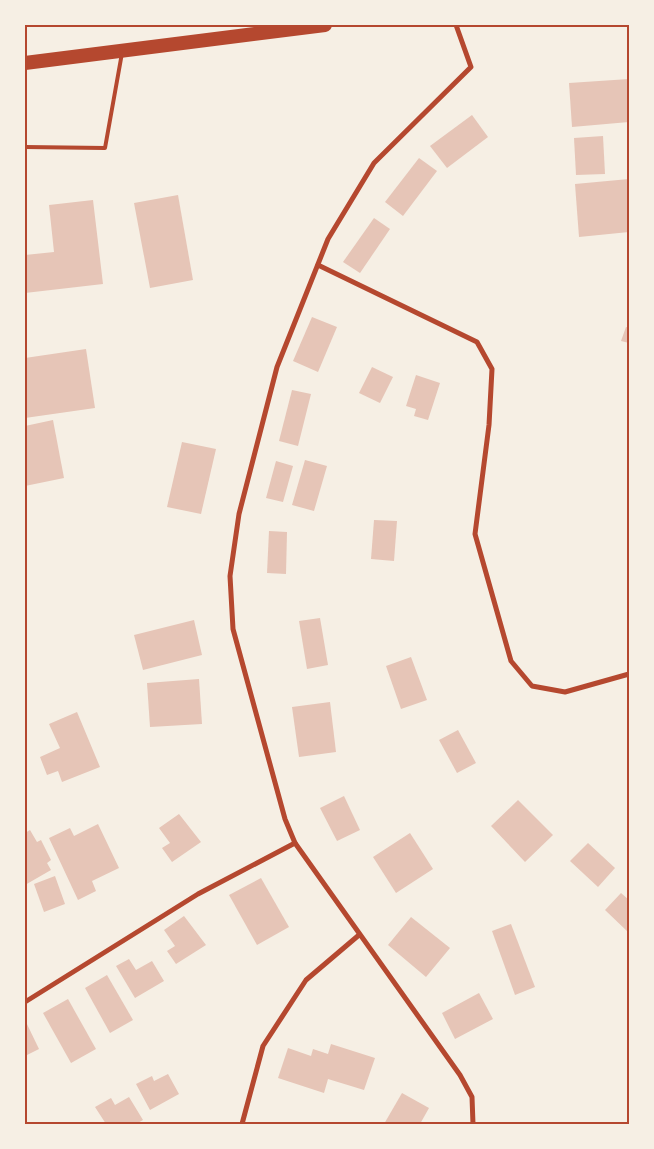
<svg xmlns="http://www.w3.org/2000/svg" width="654" height="1149" font-family="Manrope,sans-serif">
<style>
.building{fill:#e6c5b7}
.lines{fill:none;stroke-linecap:round;stroke-linejoin:round}
.service{stroke:#b5482f;stroke-width:4}
.minor{stroke:#b5482f;stroke-width:5}
.trunk{stroke:#b5482f;stroke-width:14}
.neatline{fill:none;stroke:#b5482f;stroke-width:2}
</style>
<rect width="100%" height="100%" fill="#f6efe4"/>
<!-- building -->
<g class="building">
<path d="M 629,79 L 629,122 L 572,127 L 569,83 Z"/>
<path d="M 472,115 L 488,137 L 447,168 L 430,146 Z"/>
<path d="M 603,136 L 605,174 L 576,175 L 574,138 Z"/>
<path d="M 419,158 L 437,171 L 403,216 L 385,202 Z"/>
<path d="M 629,179 L 629,232 L 579,237 L 575,184 Z"/>
<path d="M 178,195 L 193,280 L 150,288 L 134,203 Z"/>
<path d="M 93,200 L 103,284 L 25,293 L 25,255 L 54,252 L 49,205 Z"/>
<path d="M 374,218 L 390,229 L 360,273 L 343,262 Z"/>
<path d="M 312,317 L 337,327 L 318,372 L 293,361 Z"/>
<path d="M 626,327 L 629,328 L 629,343 L 621,341 Z"/>
<path d="M 86,349 L 95,408 L 25,418 L 25,358 Z"/>
<path d="M 372,367 L 393,377 L 380,403 L 359,393 Z"/>
<path d="M 416,375 L 440,383 L 428,420 L 414,416 L 416,409 L 406,406 Z"/>
<path d="M 292,390 L 311,394 L 298,446 L 279,441 Z"/>
<path d="M 53,420 L 64,478 L 25,486 L 25,426 Z"/>
<path d="M 182,442 L 216,449 L 201,514 L 167,507 Z"/>
<path d="M 305,460 L 327,466 L 314,511 L 292,505 Z"/>
<path d="M 276,461 L 293,466 L 283,502 L 266,498 Z"/>
<path d="M 374,520 L 397,521 L 394,561 L 371,559 Z"/>
<path d="M 269,531 L 287,532 L 286,574 L 267,573 Z"/>
<path d="M 320,618 L 328,665 L 307,669 L 299,621 Z"/>
<path d="M 194,620 L 202,655 L 143,670 L 134,635 Z"/>
<path d="M 411,657 L 427,700 L 401,709 L 386,666 Z"/>
<path d="M 199,679 L 202,724 L 150,727 L 147,683 Z"/>
<path d="M 330,702 L 336,752 L 299,757 L 292,707 Z"/>
<path d="M 77,712 L 100,767 L 62,782 L 58,771 L 47,775 L 40,757 L 60,748 L 49,724 Z"/>
<path d="M 458,730 L 476,763 L 457,773 L 439,740 Z"/>
<path d="M 344,796 L 360,830 L 337,841 L 320,808 Z"/>
<path d="M 518,800 L 553,835 L 525,862 L 491,826 Z"/>
<path d="M 179,814 L 201,842 L 172,862 L 162,848 L 170,843 L 159,828 Z"/>
<path d="M 98,824 L 119,868 L 92,881 L 96,891 L 78,900 L 49,838 L 70,828 L 74,836 Z"/>
<path d="M 30,830 L 37,842 L 41,840 L 51,860 L 47,863 L 51,870 L 25,885 L 25,833 Z"/>
<path d="M 410,833 L 433,869 L 396,893 L 373,857 Z"/>
<path d="M 588,843 L 615,868 L 598,887 L 570,861 Z"/>
<path d="M 55,876 L 65,904 L 44,912 L 34,884 Z"/>
<path d="M 261,878 L 289,927 L 257,945 L 229,895 Z"/>
<path d="M 621,893 L 629,900 L 629,933 L 605,910 Z"/>
<path d="M 184,916 L 206,945 L 176,964 L 167,951 L 175,946 L 164,930 Z"/>
<path d="M 411,917 L 450,948 L 426,977 L 388,945 Z"/>
<path d="M 511,924 L 535,987 L 515,995 L 492,931 Z"/>
<path d="M 129,959 L 136,970 L 152,961 L 164,981 L 135,998 L 116,966 Z"/>
<path d="M 107,975 L 133,1020 L 110,1033 L 85,988 Z"/>
<path d="M 479,993 L 493,1019 L 455,1039 L 442,1013 Z"/>
<path d="M 68,999 L 96,1049 L 71,1063 L 43,1013 Z"/>
<path d="M 25,1020 L 39,1049 L 25,1056 Z"/>
<path d="M 331,1044 L 375,1058 L 364,1090 L 328,1079 L 324,1093 L 278,1078 L 288,1048 L 311,1056 L 313,1049 L 328,1054 Z"/>
<path d="M 168,1074 L 179,1094 L 150,1110 L 136,1084 L 152,1076 L 154,1081 Z"/>
<path d="M 402,1093 L 429,1108 L 420,1124 L 384,1124 Z"/>
<path d="M 129,1097 L 143,1120 L 136,1124 L 106,1124 L 95,1107 L 111,1098 L 115,1105 Z"/>
</g>
<g class="lines">
<!-- service -->
<path class="service" d="M 25,147 L 105,148 L 122,53"/>
<!-- minor -->
<g class="minor">
<path d="M 456,25 L 471,67 L 374,163 L 328,239 L 277,367 L 239,514 L 230,576 L 233,629 L 285,819 L 295,843 L 460,1075 L 472,1097 L 473,1124"/>
<path d="M 318,265 L 477,342 L 492,369 L 489,425 L 475,534 L 511,661 L 532,686 L 565,692 L 629,674"/>
<path d="M 25,1002 L 198,894 L 295,843"/>
<path d="M 242,1124 L 263,1046 L 306,980 L 359,935"/>
</g>
<!-- trunk -->
<path class="trunk" d="M 25,63 L 325,25"/>
</g>
<!-- border -->
<rect width="654" height="1149" fill="none" stroke="#f6efe4" stroke-width="52"/>
<rect x="26" y="26" width="602" height="1097" class="neatline"/>
</svg>
